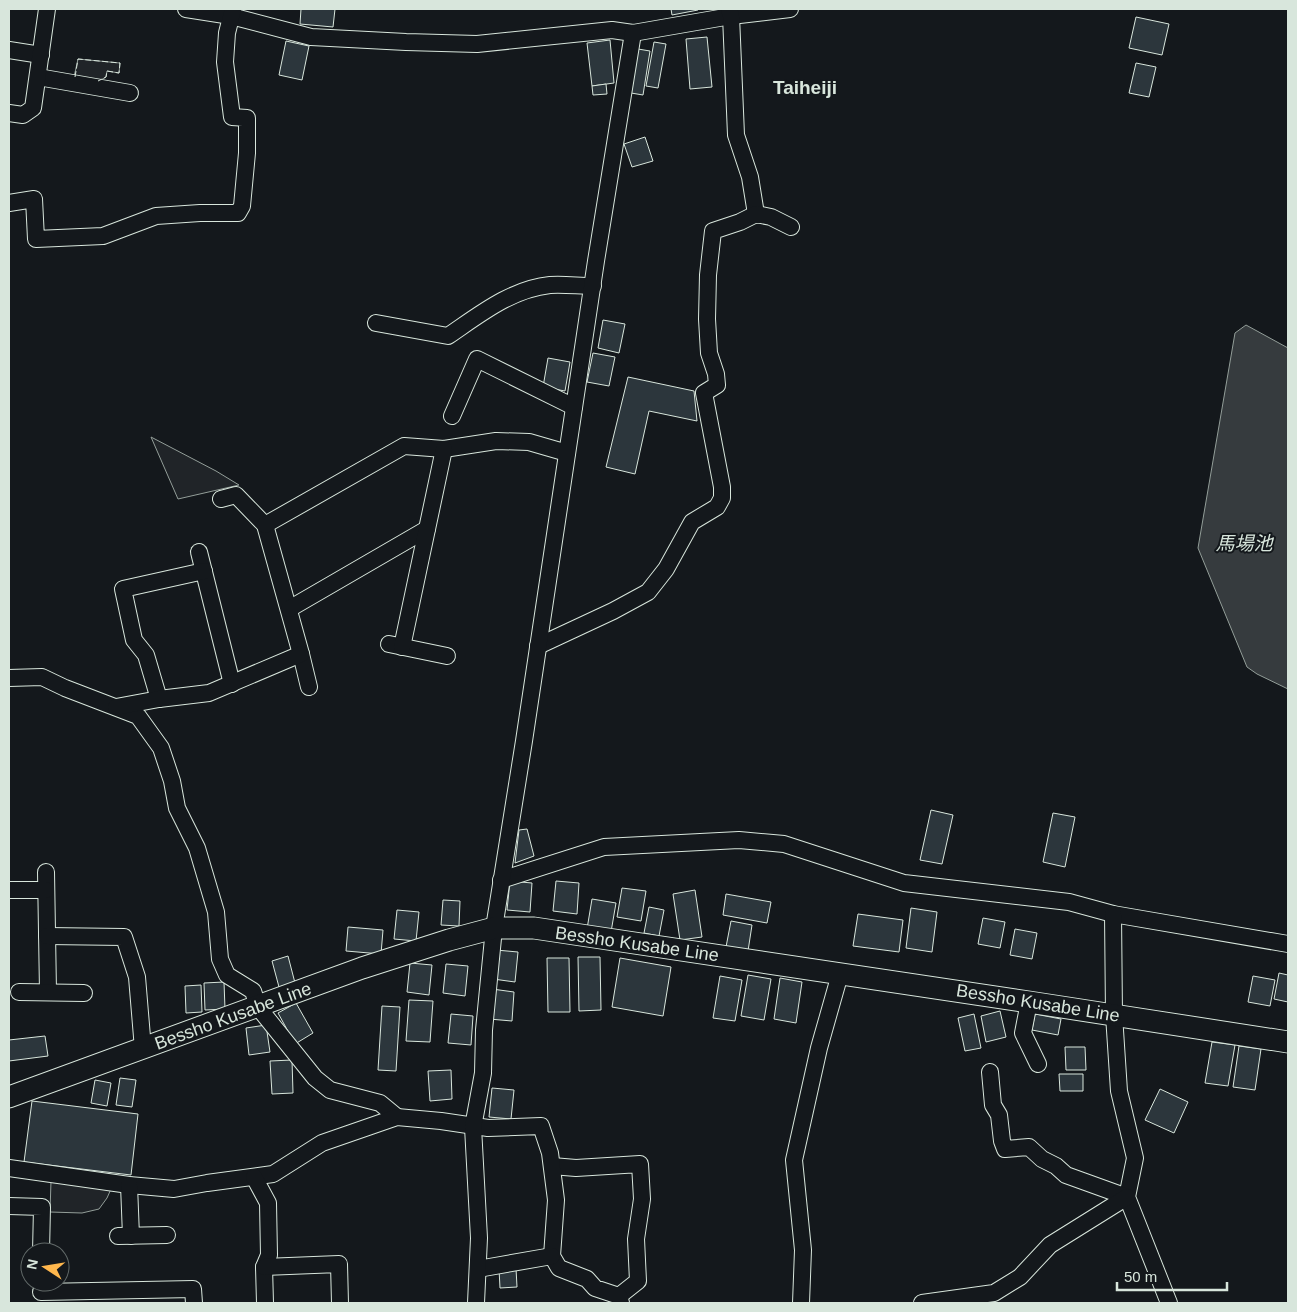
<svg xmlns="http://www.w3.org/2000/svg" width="1297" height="1312" font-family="Arial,'Noto Sans JP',sans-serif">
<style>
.green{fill:#202428;stroke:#939e99}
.water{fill:#363b3e;stroke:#939e99}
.building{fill:#2c363c;stroke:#d8e6dc}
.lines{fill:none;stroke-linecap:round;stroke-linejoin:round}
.minor-casing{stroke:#d8e6dc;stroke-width:18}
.major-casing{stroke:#d8e6dc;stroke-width:23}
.minor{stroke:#14181c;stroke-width:16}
.major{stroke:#14181c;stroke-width:21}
.fence{stroke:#d8e6dc;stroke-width:1;stroke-dasharray:6 2.5;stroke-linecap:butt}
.labels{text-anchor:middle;stroke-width:4;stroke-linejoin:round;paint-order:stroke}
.street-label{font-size:18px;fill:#d8e6dc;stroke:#14181c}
.neighbourhood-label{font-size:19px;font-weight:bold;fill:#d8e6dc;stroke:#14181c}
.water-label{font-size:19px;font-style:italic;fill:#d8e6dc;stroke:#14181c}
</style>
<rect width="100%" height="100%" fill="#14181c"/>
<!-- green -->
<g class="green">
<path d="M 78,59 L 120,63 L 119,73 L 107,71 L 106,77 L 99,81 L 74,77 Z"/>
<path d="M 151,437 L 216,471 L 239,485 L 178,499 Z"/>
<path d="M 51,1181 L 111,1189 L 107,1198 L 99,1209 L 82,1213 L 50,1212 Z"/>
</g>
<!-- water -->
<path class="water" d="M 1246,325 L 1288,348 L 1288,689 L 1257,674 L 1247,667 L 1198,548 L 1235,333 Z"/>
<!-- building -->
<g class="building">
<path d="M 301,9 L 335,9 L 333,27 L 300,24 Z"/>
<path d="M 671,9 L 698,9 L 698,10 L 672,15 Z"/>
<path d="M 1136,17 L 1169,24 L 1162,55 L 1129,48 Z"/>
<path d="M 707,37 L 712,87 L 690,89 L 686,39 Z"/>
<path d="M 610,40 L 614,83 L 592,86 L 587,43 Z"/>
<path d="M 286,41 L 309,46 L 302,80 L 279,75 Z"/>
<path d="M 654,42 L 666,44 L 658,88 L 646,86 Z"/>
<path d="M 638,49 L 650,51 L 643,95 L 631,93 Z"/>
<path d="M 1136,63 L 1156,67 L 1149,97 L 1129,93 Z"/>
<path d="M 606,84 L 607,94 L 593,95 L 592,86 Z"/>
<path d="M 645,137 L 653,161 L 632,167 L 624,144 Z"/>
<path d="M 603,320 L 625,324 L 619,353 L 598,348 Z"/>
<path d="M 593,353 L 615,357 L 609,386 L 587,382 Z"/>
<path d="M 548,358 L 570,362 L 565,391 L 543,387 Z"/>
<path d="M 628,377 L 694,391 L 697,421 L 649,411 L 635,474 L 606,467 Z"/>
<path d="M 931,810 L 953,815 L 942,864 L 920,860 Z"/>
<path d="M 1053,813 L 1075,817 L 1065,867 L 1043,862 Z"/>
<path d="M 527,829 L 534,856 L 515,863 L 519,830 Z"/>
<path d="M 510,881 L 532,883 L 530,912 L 507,910 Z"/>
<path d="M 556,881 L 579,883 L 577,914 L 553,911 Z"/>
<path d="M 622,888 L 646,891 L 641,921 L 617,917 Z"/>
<path d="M 695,890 L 702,937 L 680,940 L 673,894 Z"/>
<path d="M 726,894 L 771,902 L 767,923 L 723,915 Z"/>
<path d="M 592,899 L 616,903 L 611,932 L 587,929 Z"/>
<path d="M 443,900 L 460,901 L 459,926 L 441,925 Z"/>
<path d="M 649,907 L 664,910 L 659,936 L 644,933 Z"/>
<path d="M 911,908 L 937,912 L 932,952 L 906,948 Z"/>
<path d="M 397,910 L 419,912 L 416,941 L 394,939 Z"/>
<path d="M 858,914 L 903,920 L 899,952 L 853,946 Z"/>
<path d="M 983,918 L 1005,922 L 1000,948 L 978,944 Z"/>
<path d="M 731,921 L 752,925 L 748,951 L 726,947 Z"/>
<path d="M 348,927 L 383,930 L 381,954 L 346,951 Z"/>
<path d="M 1015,929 L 1037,933 L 1032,959 L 1010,955 Z"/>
<path d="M 496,950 L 518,952 L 515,982 L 493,979 Z"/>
<path d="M 288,956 L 295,983 L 279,987 L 272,961 Z"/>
<path d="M 578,957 L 600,957 L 601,1010 L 579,1011 Z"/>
<path d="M 547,958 L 569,958 L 570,1012 L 548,1012 Z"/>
<path d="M 620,958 L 671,967 L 663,1016 L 612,1007 Z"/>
<path d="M 410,963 L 432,965 L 429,995 L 407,992 Z"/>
<path d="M 446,964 L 468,966 L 465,996 L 443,993 Z"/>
<path d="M 1279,973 L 1288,975 L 1288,1002 L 1274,999 Z"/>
<path d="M 748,975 L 771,979 L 764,1020 L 741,1016 Z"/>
<path d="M 720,976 L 742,980 L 735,1021 L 713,1018 Z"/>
<path d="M 1253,976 L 1275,980 L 1270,1006 L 1248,1002 Z"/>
<path d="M 780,978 L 802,982 L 796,1023 L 774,1019 Z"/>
<path d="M 224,982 L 225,1009 L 205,1010 L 204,983 Z"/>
<path d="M 201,985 L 202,1012 L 186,1013 L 185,986 Z"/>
<path d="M 492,989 L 514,992 L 512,1021 L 489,1019 Z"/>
<path d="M 409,1000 L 433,1001 L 430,1042 L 406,1041 Z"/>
<path d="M 296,1003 L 313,1033 L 295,1044 L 278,1013 Z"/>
<path d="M 382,1006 L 400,1007 L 396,1071 L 378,1070 Z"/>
<path d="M 1000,1011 L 1006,1037 L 986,1042 L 981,1016 Z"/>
<path d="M 451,1014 L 473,1016 L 471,1045 L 448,1043 Z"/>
<path d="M 974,1014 L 981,1048 L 965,1051 L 958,1018 Z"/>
<path d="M 1035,1014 L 1061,1019 L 1058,1035 L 1032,1030 Z"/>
<path d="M 266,1025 L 270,1052 L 249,1055 L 246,1028 Z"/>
<path d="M 45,1036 L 48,1056 L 9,1061 L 9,1040 Z"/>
<path d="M 1212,1042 L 1235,1045 L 1228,1086 L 1205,1083 Z"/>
<path d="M 1239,1046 L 1261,1049 L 1255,1090 L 1233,1087 Z"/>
<path d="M 1065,1047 L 1085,1047 L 1086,1070 L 1066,1070 Z"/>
<path d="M 292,1060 L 293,1093 L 272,1094 L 270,1061 Z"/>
<path d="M 451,1070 L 452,1099 L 430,1101 L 428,1071 Z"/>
<path d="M 1059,1074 L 1083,1074 L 1083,1091 L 1060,1091 Z"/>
<path d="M 120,1078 L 136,1080 L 132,1107 L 116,1105 Z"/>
<path d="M 95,1080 L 111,1083 L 107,1106 L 91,1103 Z"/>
<path d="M 492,1088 L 514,1090 L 511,1119 L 489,1117 Z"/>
<path d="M 1160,1089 L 1188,1102 L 1174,1133 L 1145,1120 Z"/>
<path d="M 32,1101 L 138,1114 L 131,1175 L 24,1162 Z"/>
<path d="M 516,1268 L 517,1287 L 500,1288 L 499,1269 Z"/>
</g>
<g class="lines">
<!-- minor casing -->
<g class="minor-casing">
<g id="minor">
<path d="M 186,9 L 231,16 L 311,37 L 406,42 L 477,44 L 612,30 L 633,33 L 731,16 L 790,9"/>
<path d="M 729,9 L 731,16 L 736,135 L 750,177 L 756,214"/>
<path d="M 9,50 L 41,55"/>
<path d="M 38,77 L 130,93"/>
<path d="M 9,113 L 23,115 L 33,108 L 47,9"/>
<path d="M 9,203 L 34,199 L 36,239 L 103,236 L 156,216 L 200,213 L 238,213 L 242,206 L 247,153 L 247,118 L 232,117 L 225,62 L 227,33 L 233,9"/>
<path d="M 376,323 L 448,336 C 479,315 511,289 550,285 C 564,284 579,286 593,286"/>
<path d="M 452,416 L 477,359 L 574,407"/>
<path d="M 221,499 L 236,495 L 265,525 L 301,654 L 309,687"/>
<path d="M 265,525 L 404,446 L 444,449 L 496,441 L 529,442 L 567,453"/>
<path d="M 199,552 L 232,684"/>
<path d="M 289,609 L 427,529"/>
<path d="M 389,644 L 447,656"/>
<path d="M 538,646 L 613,611 L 648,592 L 666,569 L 692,522 L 717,507 L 722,498 L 722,487 L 704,393 L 717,385 L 716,374 L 709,353 L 707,319 L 708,275 L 713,231 L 740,222 L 756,214 L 771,217 L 791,227"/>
<path d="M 402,647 L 444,449"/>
<path d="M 9,678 L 42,677 L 65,688 L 138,716 L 161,748 L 172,781 L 177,808 L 197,848 L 216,912 L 220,959 L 227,975 L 253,991 L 258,1007 L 315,1078 L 330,1090 L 380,1103 L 397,1117"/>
<path d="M 159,699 L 146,655 L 134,640 L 123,589 L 204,571"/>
<path d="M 116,707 L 159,699 L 209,693 L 301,654"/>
<path d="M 46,872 L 48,992"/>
<path d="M 501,880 L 604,847 L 739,840 L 784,844 L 904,883 L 1069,902 L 1113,914 L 1288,944"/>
<path d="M 9,890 L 46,890"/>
<path d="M 1113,914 L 1114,1015 L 1119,1091 L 1135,1158 L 1127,1197 L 1169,1303"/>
<path d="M 47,936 L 124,937 L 137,977 L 143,1049"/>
<path d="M 19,992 L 84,993"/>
<path d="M 1029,1002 L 1023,1033 L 1038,1064"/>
<path d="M 990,1072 L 993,1105 L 999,1115 L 1002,1141 L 1005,1149 L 1029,1147 L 1042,1159 L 1056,1166 L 1066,1175 L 1127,1197"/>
<path d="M 552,1166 L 576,1168 L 640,1164 L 642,1199 L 636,1239 L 638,1281 L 619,1296"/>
<path d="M 9,1168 L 129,1185 L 174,1189 L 207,1183 L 273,1174 L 322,1143 L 397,1117 L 441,1121 L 488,1128 L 541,1126 L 550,1153 L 556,1200 L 552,1256 L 559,1268 L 587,1279 L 595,1288 L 619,1296 L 621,1303"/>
<path d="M 254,1177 L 268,1203 L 269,1255 L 264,1267 L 265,1303"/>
<path d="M 129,1185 L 131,1236"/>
<path d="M 9,1206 L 42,1207 L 41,1252"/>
<path d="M 118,1236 L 167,1235"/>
<path d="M 264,1267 L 339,1264 L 340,1303"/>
<path d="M 478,1269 L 552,1256"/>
<path d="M 41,1292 L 193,1289 L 194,1303"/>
<path d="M 476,1303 L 479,1238 L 473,1127 L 483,1073 L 484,1030 L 494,928 L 524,741 L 596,261 L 633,33"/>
<path d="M 801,1303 L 803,1250 L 794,1160 L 819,1048 L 840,974"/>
<path d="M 922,1303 L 994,1293 L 1020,1277 L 1050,1245 L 1127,1197"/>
</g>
</g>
<!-- major casing -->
<g class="major-casing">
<path id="major" d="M 9,1097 L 362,968 L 449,940 L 494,928 L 534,928 L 1029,1002 L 1288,1042"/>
</g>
<!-- minor -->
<use href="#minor" class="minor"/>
<!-- major -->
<use href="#major" class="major"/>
<!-- fence -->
<path class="fence" d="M 75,77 L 78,59 L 120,63 L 119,73 L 107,71 L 106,77 L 98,81"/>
</g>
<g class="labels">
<!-- street labels -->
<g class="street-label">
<text transform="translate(637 944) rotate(8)" y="6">Bessho Kusabe Line</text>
<text transform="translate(1038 1003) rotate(9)" y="6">Bessho Kusabe Line</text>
<text transform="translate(233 1016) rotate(-20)" y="6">Bessho Kusabe Line</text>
</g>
<!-- neighbourhood labels -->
<g class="neighbourhood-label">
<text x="805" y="94">Taiheiji</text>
</g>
<!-- water labels -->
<g class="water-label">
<text x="1244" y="550">馬場池</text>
</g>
</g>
<!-- border -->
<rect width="1297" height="1312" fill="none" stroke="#d8e6dc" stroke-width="20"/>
<!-- north arrow -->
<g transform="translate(45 1267) rotate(282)"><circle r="24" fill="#14181c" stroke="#626a69"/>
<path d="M0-4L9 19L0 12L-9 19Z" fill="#ffb74d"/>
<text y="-8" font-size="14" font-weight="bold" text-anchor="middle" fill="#d8e6dc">N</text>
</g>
<!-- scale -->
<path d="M1117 1282v8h110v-8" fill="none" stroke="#d8e6dc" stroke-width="2.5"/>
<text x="1124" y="1282" font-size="15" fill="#d8e6dc" stroke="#14181c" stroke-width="4" paint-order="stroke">50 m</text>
</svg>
